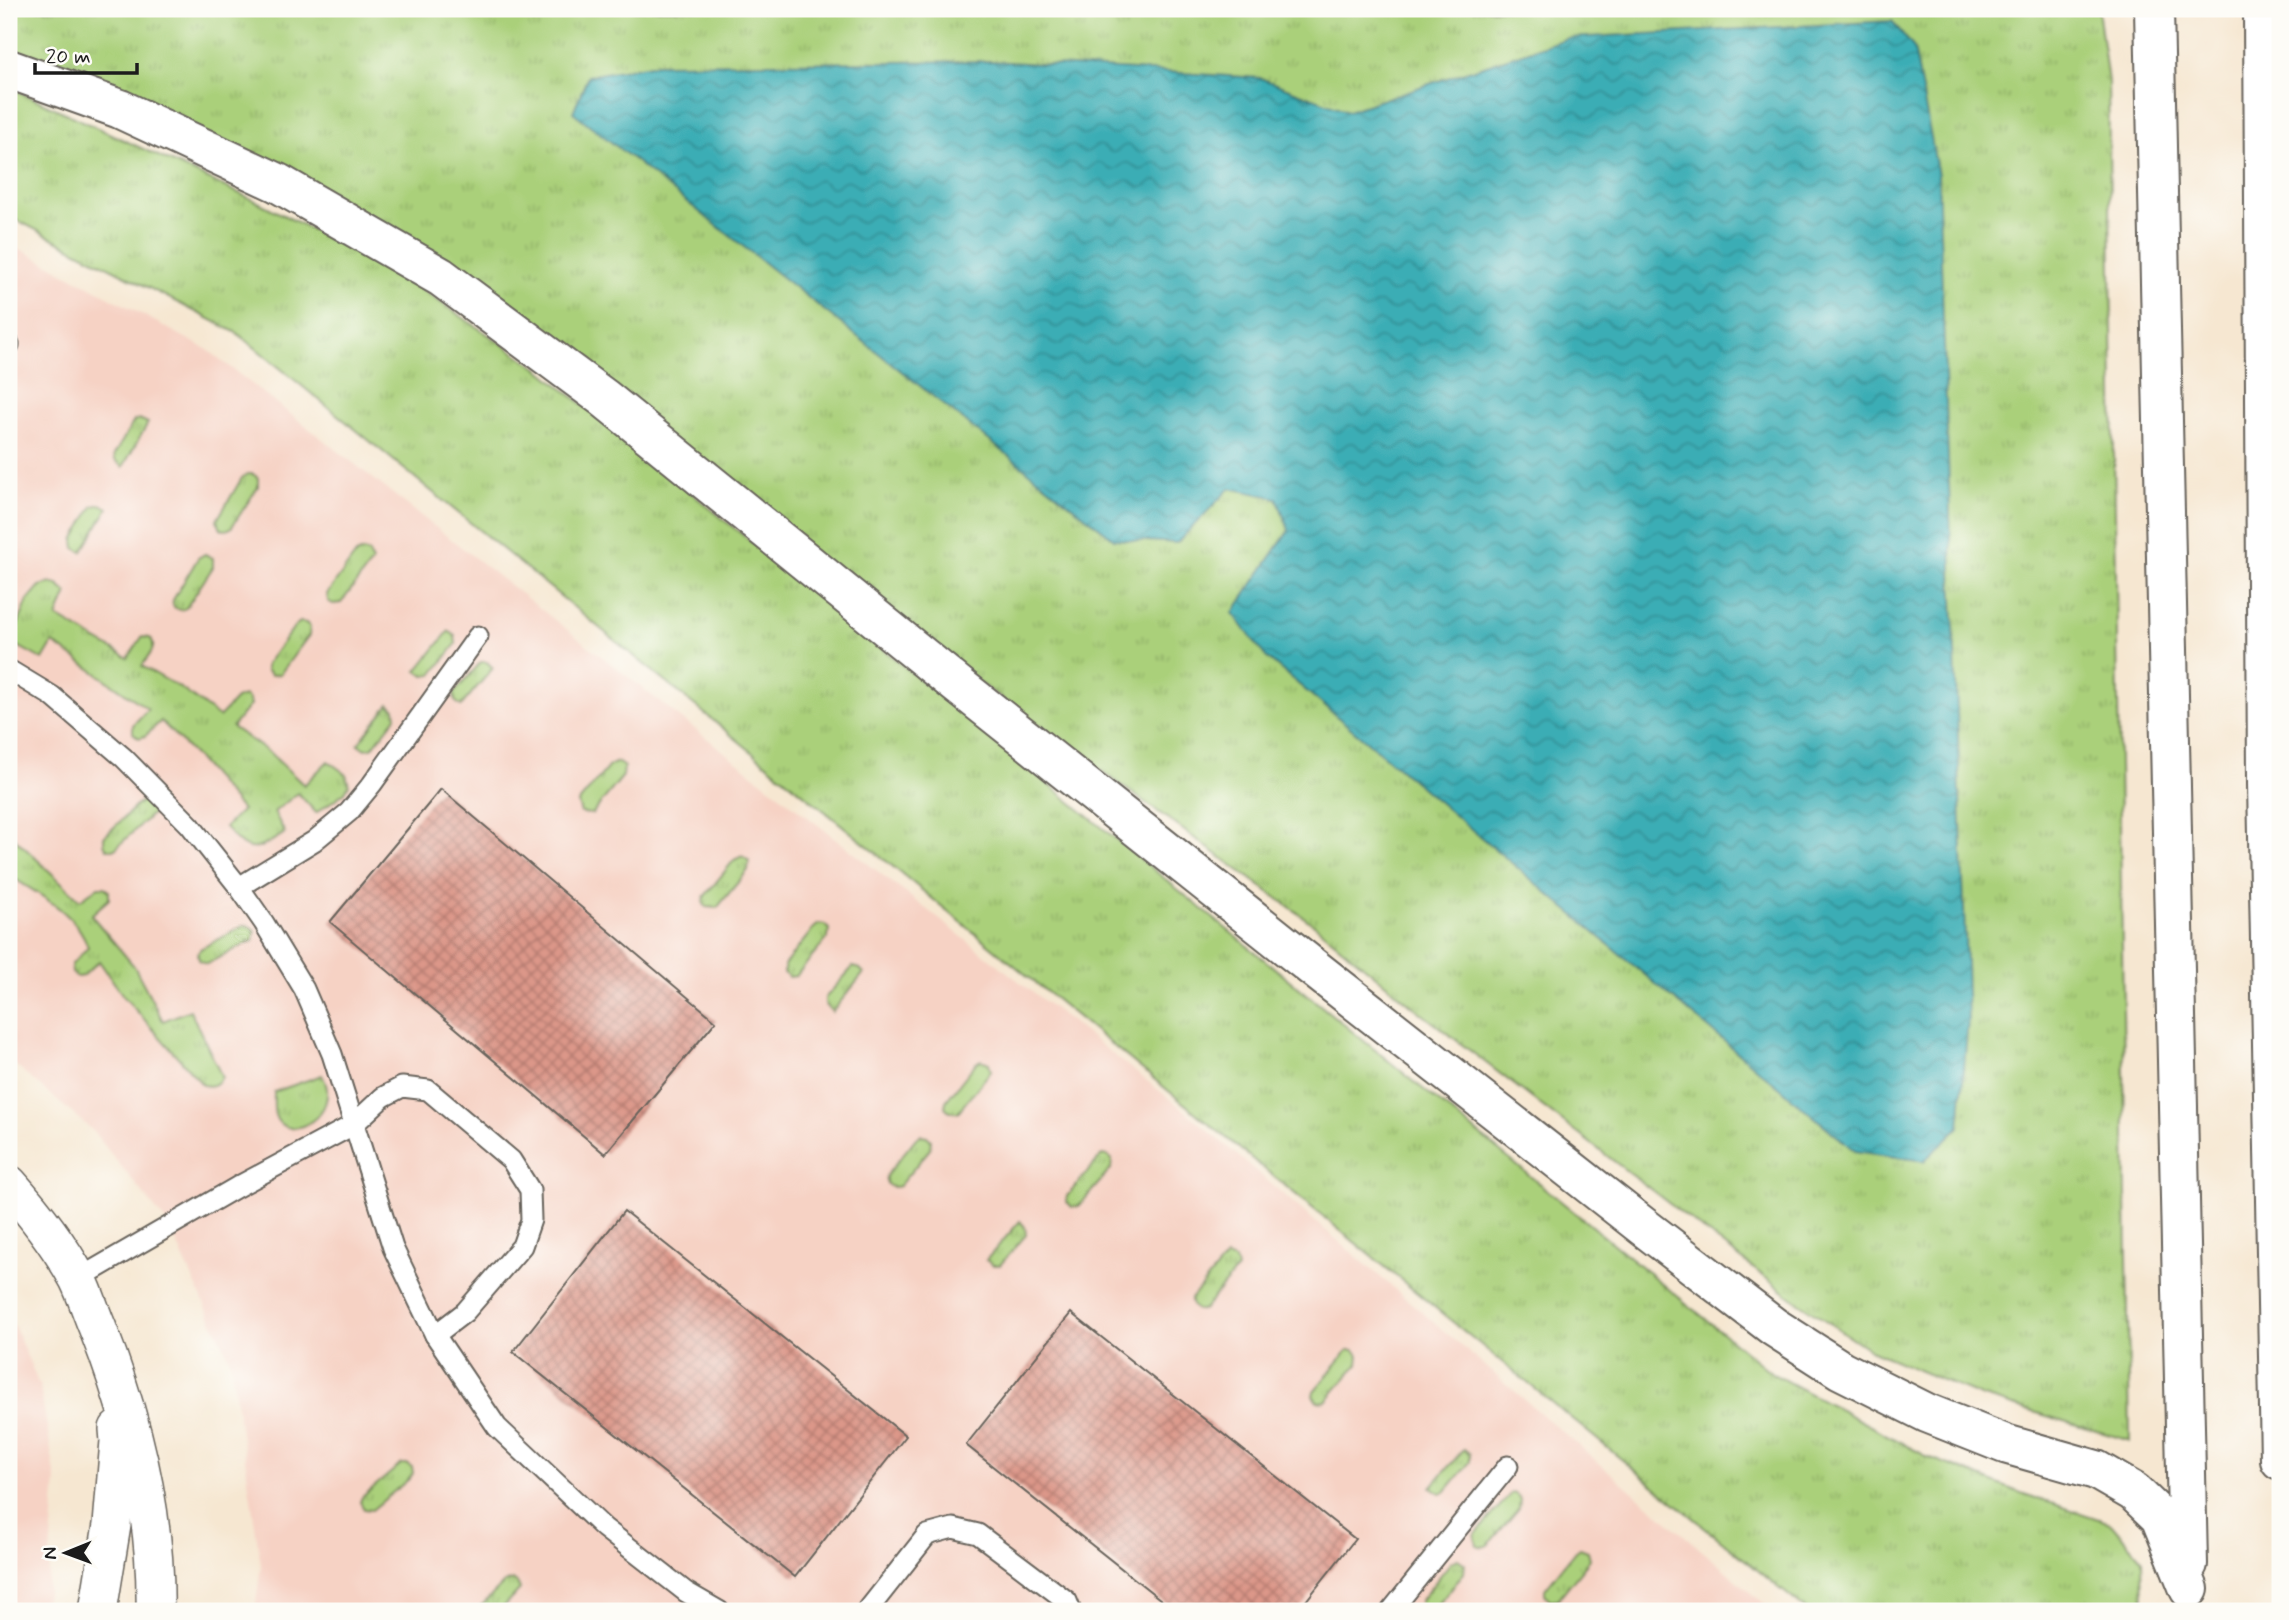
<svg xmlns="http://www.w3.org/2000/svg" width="2289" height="1620" font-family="Mynerve,sans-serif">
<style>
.built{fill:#f6d2c4}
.grass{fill:url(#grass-tufts);stroke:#63764b;stroke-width:2}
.water{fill:url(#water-waves);stroke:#2c6468;stroke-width:2}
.building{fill:url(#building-cross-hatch)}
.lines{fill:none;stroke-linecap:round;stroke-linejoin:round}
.lane-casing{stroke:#68635b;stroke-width:23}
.street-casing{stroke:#68635b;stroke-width:40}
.highway-casing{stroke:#68635b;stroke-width:42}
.lane{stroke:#fff;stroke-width:19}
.street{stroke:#fff;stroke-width:37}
.highway{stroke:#fff;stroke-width:38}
</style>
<defs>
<pattern id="grass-tufts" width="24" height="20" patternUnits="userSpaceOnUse" patternTransform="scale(1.75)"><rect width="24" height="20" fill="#aad07a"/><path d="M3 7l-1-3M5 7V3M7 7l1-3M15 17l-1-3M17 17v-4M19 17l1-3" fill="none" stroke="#92b269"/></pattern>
<pattern id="water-waves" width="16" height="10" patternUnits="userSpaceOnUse" patternTransform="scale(1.75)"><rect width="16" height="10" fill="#3badb5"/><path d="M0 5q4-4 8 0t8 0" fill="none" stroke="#318c92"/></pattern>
<pattern id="building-cross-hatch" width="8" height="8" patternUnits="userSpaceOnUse" patternTransform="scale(1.75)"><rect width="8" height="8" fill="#dc9789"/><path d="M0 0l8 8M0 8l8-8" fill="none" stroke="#b27a6f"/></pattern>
</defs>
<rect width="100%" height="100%" fill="#fdfcf7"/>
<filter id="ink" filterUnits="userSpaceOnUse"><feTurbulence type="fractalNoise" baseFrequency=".0143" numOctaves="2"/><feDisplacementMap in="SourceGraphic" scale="14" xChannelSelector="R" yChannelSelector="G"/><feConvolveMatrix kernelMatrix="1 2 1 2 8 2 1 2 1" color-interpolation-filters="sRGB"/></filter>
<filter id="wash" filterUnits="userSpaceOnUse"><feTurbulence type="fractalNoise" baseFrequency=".00686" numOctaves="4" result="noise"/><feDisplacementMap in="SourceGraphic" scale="28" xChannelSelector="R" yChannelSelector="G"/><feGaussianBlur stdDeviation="1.57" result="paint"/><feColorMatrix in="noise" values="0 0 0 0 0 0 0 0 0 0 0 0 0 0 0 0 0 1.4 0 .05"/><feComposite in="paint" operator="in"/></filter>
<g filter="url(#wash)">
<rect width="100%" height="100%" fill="#f6e7d1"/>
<!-- built -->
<g class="built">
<path d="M 9,243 L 208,350 L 1183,1109 L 1773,1611 L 255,1611 L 261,1565 L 230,1360 L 169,1226 L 92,1130 L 9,1060 Z"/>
<path d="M 9,1314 L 40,1387 L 56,1479 L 47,1594 L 42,1611 L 9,1611 Z"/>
</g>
<!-- grass -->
<g class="grass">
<path d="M 9,9 L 2098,9 L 2108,82 L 2130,1441 L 1980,1396 L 1870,1350 L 1792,1298 L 1421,1013 L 1313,924 L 954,664 L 312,183 L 24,54 L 9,50 Z"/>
<path d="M 9,87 L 260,203 L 400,275 L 539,369 L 1773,1374 L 1926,1456 L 2021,1493 L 2111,1523 L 2142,1559 L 2143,1611 L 1808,1611 L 237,333 L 9,216 Z"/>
<path d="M 139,419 L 148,423 L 123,467 L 115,460 L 114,455 L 134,421 Z"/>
<path d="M 247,474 L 253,474 L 258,478 L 258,487 L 231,528 L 226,530 L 221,529 L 217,520 L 242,478 Z"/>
<path d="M 101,504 L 108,508 L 82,552 L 75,548 L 74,540 L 93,506 Z"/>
<path d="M 363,551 L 369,553 L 372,562 L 341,603 L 333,604 L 328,601 L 327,594 L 356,554 Z"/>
<path d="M 205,554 L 213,558 L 213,567 L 186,608 C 179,612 171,608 173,600 L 198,558 Z"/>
<path d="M 51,583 L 58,585 L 67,593 L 57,617 L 128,658 L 142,637 L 150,638 C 159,647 147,657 142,666 L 182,689 L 219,717 L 237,698 L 245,696 L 249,700 L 250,705 L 232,727 L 270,753 L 304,785 L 328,761 L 346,774 L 349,785 L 345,792 L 316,813 L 298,793 L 274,812 L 285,833 C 254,852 249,857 225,827 L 242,810 L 195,756 L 161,721 L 145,736 L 139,738 L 133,733 L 133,725 L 148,709 L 53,643 L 43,660 L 11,642 L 28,600 L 40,586 Z"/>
<path d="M 300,622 L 306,623 L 310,627 L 309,635 L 280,674 L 271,675 L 266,670 L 266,664 L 295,626 Z"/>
<path d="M 449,631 L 455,636 L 456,644 L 432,675 L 424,675 L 417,671 Z"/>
<path d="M 481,662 L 487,662 L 493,668 L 461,706 L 455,701 L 454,693 Z"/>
<path d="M 389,704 L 395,709 L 396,717 L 372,748 L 365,749 L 358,744 Z"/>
<path d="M 617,762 L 624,767 L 623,776 L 592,814 L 581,813 L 578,803 L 609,766 Z"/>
<path d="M 144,800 L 152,804 L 153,813 L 115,849 L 107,849 L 104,844 L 104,837 L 139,803 Z"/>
<path d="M 9,833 L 80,900 L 98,887 L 105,887 L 109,891 L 109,899 L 91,915 L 134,966 L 163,1021 L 190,1010 L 222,1077 C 217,1085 212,1087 203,1085 L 124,997 L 99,961 L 83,976 L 77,977 L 72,973 L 71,965 L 88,947 C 77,912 38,895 9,875 Z"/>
<path d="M 742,856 L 749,861 L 748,870 L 717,908 L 706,907 L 703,902 L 704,897 L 734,860 Z"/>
<path d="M 819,924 L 825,925 L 829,929 L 828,938 L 796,976 L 789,977 L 784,973 L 784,965 L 814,928 Z"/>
<path d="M 245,925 L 251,927 L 255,931 L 253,940 L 207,964 L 200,961 L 197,954 L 200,949 Z"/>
<path d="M 853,967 L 860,969 L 864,973 L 832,1012 L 825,1004 L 825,998 Z"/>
<path d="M 981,1060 L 989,1063 L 991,1071 L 958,1112 L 950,1112 L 945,1107 L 946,1101 L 976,1063 Z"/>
<path d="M 322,1075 C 345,1114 285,1147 275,1115 C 273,1108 274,1099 274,1092 Z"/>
<path d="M 921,1135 L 927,1136 L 931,1140 L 930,1149 L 899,1186 C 891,1189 884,1185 886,1176 L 916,1138 Z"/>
<path d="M 1102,1155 L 1108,1156 L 1112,1160 L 1111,1169 L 1079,1206 L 1072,1207 L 1066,1201 L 1067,1196 Z"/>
<path d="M 1020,1221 L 1025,1227 L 1026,1235 L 1000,1265 L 993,1265 L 986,1260 Z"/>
<path d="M 1226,1257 L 1235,1260 L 1237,1269 L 1204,1309 C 1196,1313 1190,1306 1191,1299 Z"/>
<path d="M 1348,1350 L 1355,1350 L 1359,1355 L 1358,1364 L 1326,1401 L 1318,1402 L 1313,1396 L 1314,1391 Z"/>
<path d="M 1464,1449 L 1470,1454 L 1470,1462 L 1445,1492 L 1440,1493 L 1431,1487 Z"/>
<path d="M 401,1464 L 407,1464 L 412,1467 L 413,1473 L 410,1478 L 372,1510 L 364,1509 L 360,1502 L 362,1497 Z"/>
<path d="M 1511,1493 L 1516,1494 L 1520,1499 L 1519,1508 L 1488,1545 L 1483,1547 L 1477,1545 L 1475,1535 Z"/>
<path d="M 1580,1548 L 1588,1551 L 1590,1559 L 1558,1599 L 1550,1600 L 1545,1594 L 1545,1589 L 1575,1551 Z"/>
<path d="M 1458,1559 L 1465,1564 L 1464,1573 L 1433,1611 L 1423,1610 L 1420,1605 L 1421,1600 L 1451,1562 Z"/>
<path d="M 513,1580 L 518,1584 L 520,1589 L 500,1611 L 476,1611 L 504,1583 Z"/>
</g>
<!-- water -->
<path class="water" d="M 1892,21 L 1914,48 L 1938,175 L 1968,1020 L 1959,1127 L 1924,1161 L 1855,1151 L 1266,657 L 1233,613 L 1289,530 L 1277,498 L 1230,488 L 1177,543 L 1114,539 L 573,112 L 588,76 L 656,64 L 992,61 L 1260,78 L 1348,111 L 1568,38 Z"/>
<g id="blocks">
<!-- building -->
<g class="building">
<path d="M 441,789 L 716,1021 L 605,1154 L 330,922 Z"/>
<path d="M 624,1211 L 906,1436 L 795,1577 L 513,1352 Z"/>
<path d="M 1071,1313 L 1355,1539 L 1298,1611 L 1175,1611 L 966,1445 Z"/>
</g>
</g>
</g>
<g filter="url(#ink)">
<use href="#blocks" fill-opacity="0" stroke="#68635b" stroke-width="2"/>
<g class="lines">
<!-- lane casing -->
<g class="lane-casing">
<g id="lane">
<path d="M 9,344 L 9,345"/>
<path d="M 9,670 L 52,696 L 124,758 L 190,825 L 239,887 L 264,923 L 304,989 L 332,1054 L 393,1248 L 435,1335 L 497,1427 L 604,1528 L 686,1592 L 719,1611"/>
<path d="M 239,887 L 314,841 L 349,812 L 372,784 L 478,636"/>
<path d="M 78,1279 L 237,1187 L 353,1125 L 383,1097 L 402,1087 L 428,1090 L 511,1160 L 530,1190 L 531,1220 L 522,1246 L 465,1312 L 435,1335"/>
<path d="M 867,1611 L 927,1535 L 953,1528 L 978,1534 L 1067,1601 L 1071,1611"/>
<path d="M 1391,1611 L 1508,1466"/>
</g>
</g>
<!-- street casing -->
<g class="street-casing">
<g id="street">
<path d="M 9,1184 C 34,1212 60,1246 78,1279 C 86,1295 91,1313 98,1329 C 133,1418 157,1515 155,1611"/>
<path d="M 98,1611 L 112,1525 L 119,1441 L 118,1429"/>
</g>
</g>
<!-- highway casing -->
<g class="highway-casing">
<g id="highway">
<path d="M 2154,9 L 2188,1564"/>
<path d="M 2263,9 L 2267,784 L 2280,1460"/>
<path d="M 9,69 L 120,109 L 278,183 L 441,277 L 604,398 L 959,686 L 1320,973 L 1645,1228 L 1774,1327 L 1841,1370 L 1927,1413 L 2005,1444 L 2096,1470 L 2134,1492 L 2160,1517 L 2189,1589"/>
</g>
</g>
<!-- lane -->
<use href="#lane" class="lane"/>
<!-- street -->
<use href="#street" class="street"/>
<!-- highway -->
<use href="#highway" class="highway"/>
</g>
</g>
<!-- margin -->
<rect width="2289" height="1620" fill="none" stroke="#fdfcf7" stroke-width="35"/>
<!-- north arrow -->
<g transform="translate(66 1553) rotate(269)" stroke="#fdfcf7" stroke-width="5" paint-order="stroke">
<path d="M0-5L12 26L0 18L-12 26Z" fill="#1c1c1c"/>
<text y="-10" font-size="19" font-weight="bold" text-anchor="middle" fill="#1c1c1c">N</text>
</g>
<!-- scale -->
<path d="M35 63v10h102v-10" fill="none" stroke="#1c1c1c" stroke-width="3.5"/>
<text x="46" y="63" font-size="21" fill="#1c1c1c" stroke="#fdfcf7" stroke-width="5" paint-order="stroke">20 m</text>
</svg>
